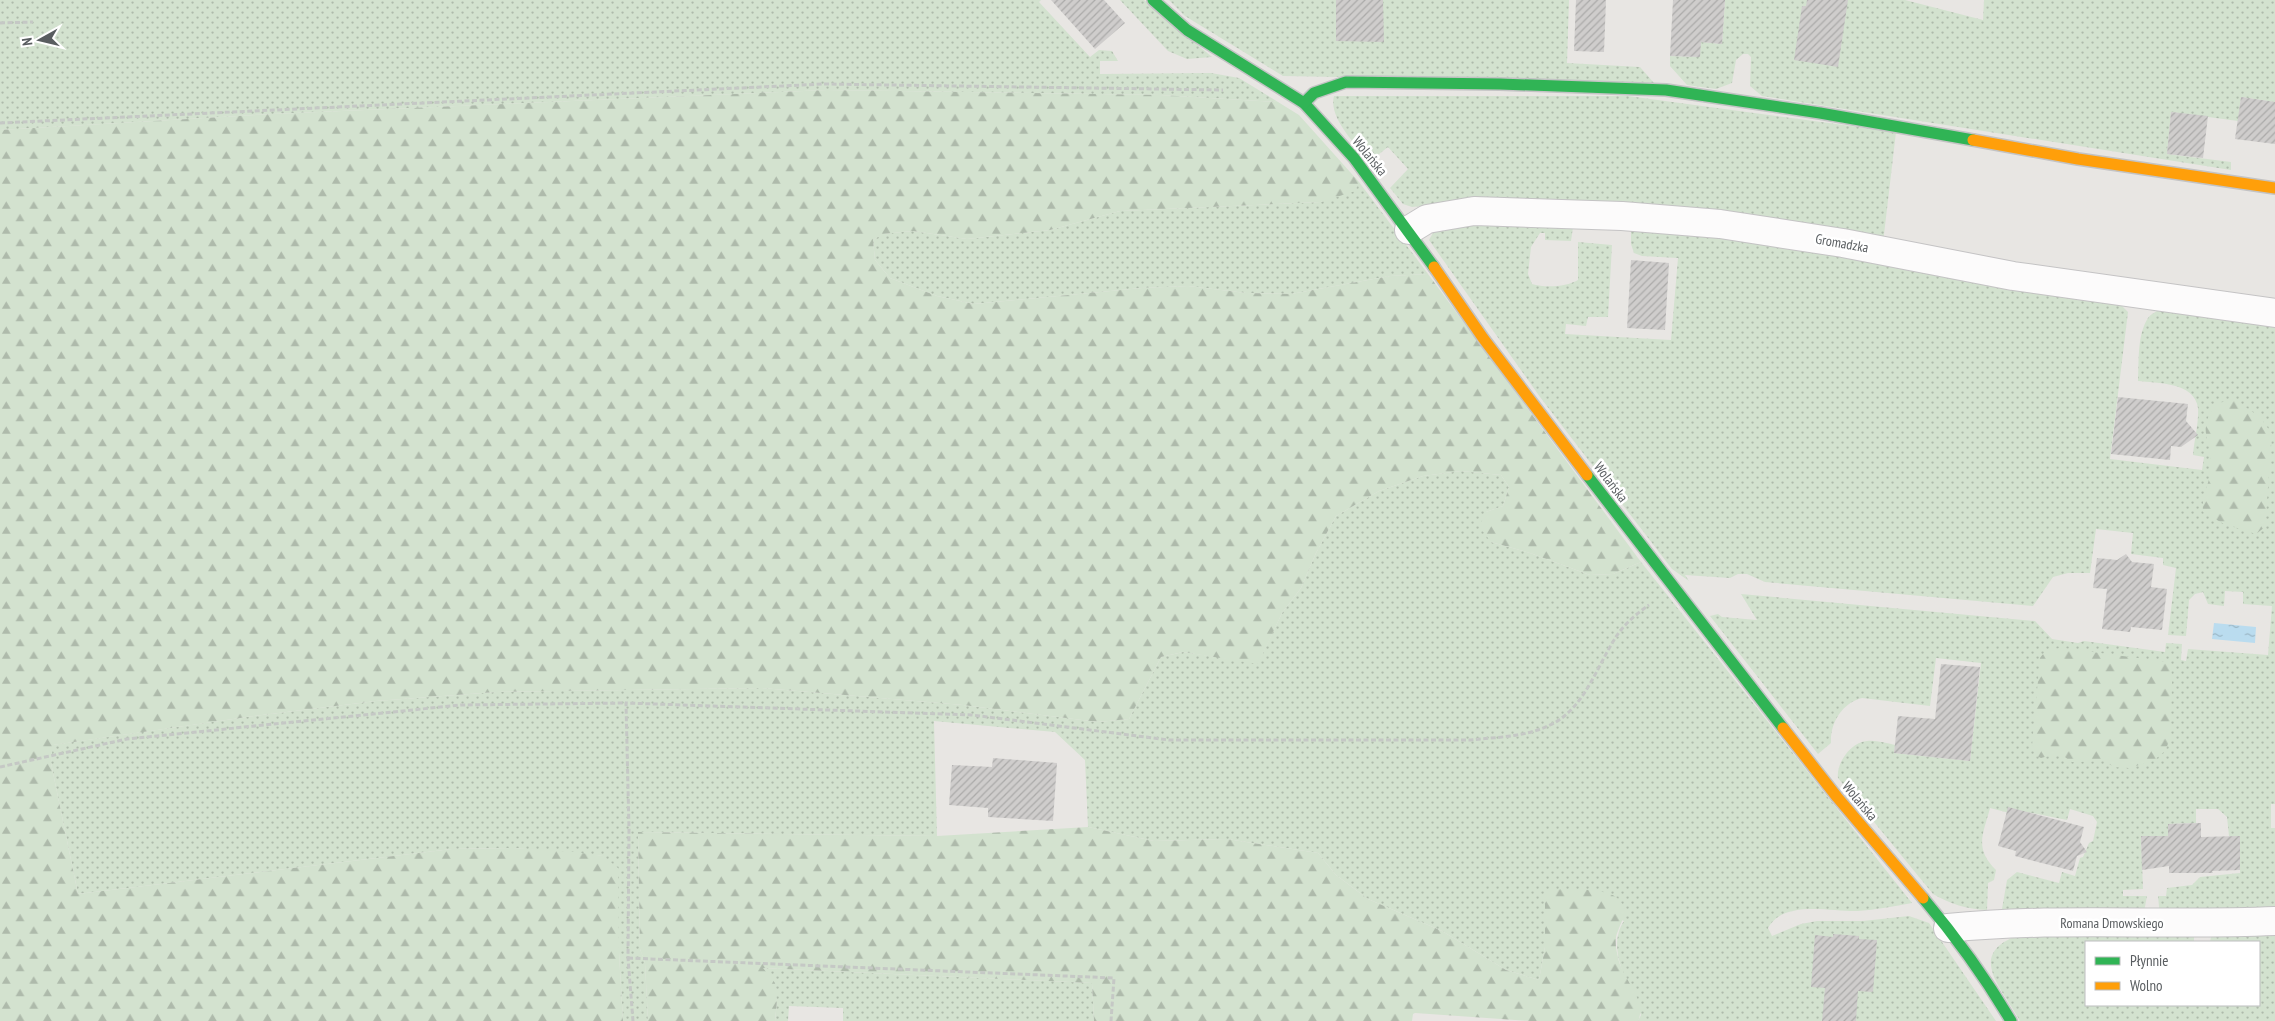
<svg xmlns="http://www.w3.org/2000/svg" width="2275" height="1021" font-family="'PT Sans Narrow',sans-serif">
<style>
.grass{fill:url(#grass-dots)}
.forest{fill:url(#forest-firs)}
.water{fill:url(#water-ripples)}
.building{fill:url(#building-hatch)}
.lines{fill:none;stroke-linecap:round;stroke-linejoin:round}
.street-casing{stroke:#c4c3c4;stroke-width:30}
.fast-casing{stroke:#c3c3c4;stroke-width:14}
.slow-casing{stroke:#c3c3c4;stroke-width:14}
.path{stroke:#c5c8c5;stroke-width:3;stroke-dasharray:5 2.5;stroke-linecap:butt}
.street{stroke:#fcfbfb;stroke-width:28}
.fast{stroke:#30b455;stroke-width:11}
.slow{stroke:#ff9f0a;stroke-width:11}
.labels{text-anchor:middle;stroke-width:5;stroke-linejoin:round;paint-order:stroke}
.street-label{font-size:14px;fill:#595d60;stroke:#fff}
</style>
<defs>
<pattern id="grass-dots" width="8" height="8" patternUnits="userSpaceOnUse" patternTransform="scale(1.25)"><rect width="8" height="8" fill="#d3e2cf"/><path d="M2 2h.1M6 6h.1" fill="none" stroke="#aebaab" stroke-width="1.8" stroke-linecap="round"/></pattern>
<pattern id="forest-firs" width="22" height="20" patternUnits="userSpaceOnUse" patternTransform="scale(1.25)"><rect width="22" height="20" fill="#d3e2cf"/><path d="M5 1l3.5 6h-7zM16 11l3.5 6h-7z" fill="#aebaab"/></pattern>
<pattern id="water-ripples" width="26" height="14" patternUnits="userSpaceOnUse" patternTransform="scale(1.25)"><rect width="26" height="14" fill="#badcef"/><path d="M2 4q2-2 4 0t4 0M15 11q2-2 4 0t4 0" fill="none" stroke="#9ab6c5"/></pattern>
<pattern id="building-hatch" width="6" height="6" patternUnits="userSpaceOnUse" patternTransform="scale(1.25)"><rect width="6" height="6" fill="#cfcdcc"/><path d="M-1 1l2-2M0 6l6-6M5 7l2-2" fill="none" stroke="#abaaa9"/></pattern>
</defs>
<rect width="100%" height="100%" fill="#e8e6e3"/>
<!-- grass -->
<g class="grass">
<path d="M 0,0 L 1041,0 L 1039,2 L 1090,57 L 1099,50 L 1112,51 L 1118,61 L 1100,61 L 1100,74 L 1211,73 L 1239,78 L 1278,102 L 1160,95 L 827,90 L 272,114 L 0,130 Z"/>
<path d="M 1120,0 L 1144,0 L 1212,57 L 1187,59 L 1168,51 Z"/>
<path d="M 1169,0 L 1569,0 L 1567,63 L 1640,67 L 1654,83 L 1283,76 L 1185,16 Z"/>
<path d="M 1725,0 L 1905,0 L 1983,20 L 1984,0 L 2275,0 L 2275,102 L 2241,97 L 2238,121 L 2171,112 L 2167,154 L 2231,162 L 2231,170 L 1762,96 L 1750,86 L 1751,57 L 1748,54 L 1743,54 L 1736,60 L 1732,83 L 1716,89 L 1687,85 L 1670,66 L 1670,56 L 1699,57 L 1701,42 L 1722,44 Z"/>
<path d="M 1334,96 L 1628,96 L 1896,132 L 1883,243 L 1443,204 L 1412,207 L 1403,204 L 1390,188 L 1408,169 L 1388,147 L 1369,162 C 1356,144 1328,118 1334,96 Z"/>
<path d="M 1359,182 L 1428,274 L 1390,276 L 1291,294 L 1246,293 L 1188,286 L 1142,288 L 974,304 L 937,296 L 890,278 L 875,260 L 873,240 L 882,234 L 913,231 L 967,239 L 1050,230 L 1120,211 L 1321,202 Z"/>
<path d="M 1442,224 L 1609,224 L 1612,230 L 1573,227 L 1571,241 L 1545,240 L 1545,233 L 1540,233 L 1531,247 L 1528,274 L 1532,284 C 1545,288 1566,287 1578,280 L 1578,242 L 1612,245 L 1608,317 L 1588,317 L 1586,326 L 1566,324 L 1565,334 L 1671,340 L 1678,258 L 1642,256 L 1634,253 L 1631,244 L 1631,231 L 1638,225 L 1663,226 L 2122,300 L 2122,306 L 2128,312 L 2110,459 L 2202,470 L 2204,457 L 2193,455 C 2194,441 2199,423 2198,408 C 2195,382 2156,383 2138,381 C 2139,361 2137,335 2148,318 C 2152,312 2159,312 2163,306 L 2275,321 L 2275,804 L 2271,804 L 2271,828 L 2275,828 L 2275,914 L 2160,917 L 2158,896 L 2166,896 L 2167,888 L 2192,885 L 2200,877 L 2240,873 L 2240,837 L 2229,836 L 2227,817 L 2218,809 L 2196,809 L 2196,823 L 2168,824 L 2168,836 L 2141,837 L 2143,889 L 2123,890 L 2123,896 L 2147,896 L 2143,917 L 2006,911 L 2002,909 L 2007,880 L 2017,872 L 2059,883 L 2062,872 L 2075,876 L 2080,858 L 2083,857 L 2089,843 L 2093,841 L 2097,822 L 2093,816 L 2070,809 L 2067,820 L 2027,812 L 2025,817 L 1990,808 C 1983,835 1974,848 1996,870 L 1994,880 L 1988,883 L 1987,910 C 1967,909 1950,904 1933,894 L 1838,778 C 1836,763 1851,742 1867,741 C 1876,740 1886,743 1895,745 L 1894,753 L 1970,761 L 1981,663 L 1936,658 L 1930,706 L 1862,698 C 1842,703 1830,723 1831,743 L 1818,754 L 1710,616 L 1718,614 L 1722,617 L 1757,620 L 1741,594 L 2035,621 L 2052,639 L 2078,643 L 2084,641 L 2165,652 L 2166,643 L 2182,644 L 2181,660 L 2186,661 L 2188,649 L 2268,655 L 2272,606 L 2243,604 L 2243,592 L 2225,591 L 2224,606 L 2208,604 L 2203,592 L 2195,594 L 2189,600 L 2186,636 L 2168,635 L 2176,568 L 2163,565 L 2163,558 L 2131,554 L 2133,533 L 2096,529 L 2090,573 L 2068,573 L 2053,577 L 2033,606 L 1765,582 L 1747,574 L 1738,574 L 1730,578 L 1685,575 L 1689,581 L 1672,569 L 1540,397 L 1429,240 L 1434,231 Z"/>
<path d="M 1461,471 L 1501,475 L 1509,487 L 1503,506 L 1486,512 L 1491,542 L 1530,553 L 1590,575 L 1613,574 L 1641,562 L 1912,903 C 1894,906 1876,910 1858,911 C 1831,912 1784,899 1768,928 L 1772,936 L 1801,924 L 1817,921 L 1863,921 L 1909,916 L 1929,923 L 1996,1021 L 1638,1021 L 1641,1015 C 1630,987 1605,949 1624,921 L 1545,889 L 1545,947 L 1539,980 L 1506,970 L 1442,931 L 1368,899 L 1336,875 L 1318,853 L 1227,839 L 1154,841 L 1088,827 L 1085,760 L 1055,732 L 934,721 L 937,836 L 638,832 L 640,949 L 645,963 L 648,1021 L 623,1021 L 619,953 L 603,856 L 514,848 L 452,849 L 78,894 L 51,763 L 52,745 L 254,716 L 376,701 L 496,692 L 762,688 L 963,705 L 1098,722 L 1129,719 L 1161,657 L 1183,652 L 1258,663 L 1282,613 L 1301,588 L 1316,553 L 1336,516 L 1379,491 L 1423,476 Z"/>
<path d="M 2275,930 L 2275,1021 L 2020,1021 C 2000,985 1965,953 2022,934 L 2194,933 L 2194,942 L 2086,942 L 2086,1005 L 2259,1005 L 2259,942 L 2210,942 L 2212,932 Z"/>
<path d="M 762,968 L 1092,983 L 1094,1021 L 843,1021 L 843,1008 L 789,1006 L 788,1021 L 775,1021 L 777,1001 Z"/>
</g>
<!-- forest -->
<g class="forest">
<path d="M 827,90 L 1160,95 L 1278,102 L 1299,115 L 1359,182 L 1355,191 L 1321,202 L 1120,211 L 1050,230 L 967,239 L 913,231 L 883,234 L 873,240 L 875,260 L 890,278 L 937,296 L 974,304 L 1142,288 L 1188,286 L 1246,293 L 1291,294 L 1390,276 L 1428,274 L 1641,562 L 1613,574 L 1590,575 L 1530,553 L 1491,542 L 1479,526 L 1486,512 L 1503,506 L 1509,487 L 1501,475 L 1461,471 L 1423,476 L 1379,491 L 1336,516 L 1316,553 L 1301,588 L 1282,613 L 1258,664 L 1183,652 L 1161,657 L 1129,719 L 1098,722 L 963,705 L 762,688 L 496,692 L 376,701 L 254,716 L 53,745 L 51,763 L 78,894 L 452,849 L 514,848 L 574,852 L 603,856 L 618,868 L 619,953 L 623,1021 L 0,1021 L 0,130 L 272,114 Z"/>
<path d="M 2235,400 L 2260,417 L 2272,434 L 2265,527 L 2256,534 L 2224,524 L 2203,512 C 2201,493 2211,483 2211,466 C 2212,436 2195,432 2217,403 Z"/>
<path d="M 2063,648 L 2167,662 L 2171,666 L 2172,682 L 2170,739 L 2165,751 L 2153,761 L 2129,768 L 2114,767 L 2104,761 L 2072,762 C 2060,752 2054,755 2041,758 L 2035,755 L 2032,746 L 2040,658 C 2046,649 2052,649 2063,648 Z"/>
<path d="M 1088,827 L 1154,841 L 1227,839 L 1318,853 L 1336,875 L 1368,899 L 1442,931 L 1506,970 L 1539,980 L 1545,947 L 1545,889 C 1562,890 1609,886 1619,900 C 1630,912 1622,918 1618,931 C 1614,939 1616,949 1618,957 C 1621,977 1648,1001 1638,1021 L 1530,1021 L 1415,1013 L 1413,1014 L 1412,1021 L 1094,1021 L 1092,983 L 763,968 L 775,983 L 777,1001 L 775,1021 L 648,1021 L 645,963 L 640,949 L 638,832 L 937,836 Z"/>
</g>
<!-- water -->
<path class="water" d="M 2214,623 L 2256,627 L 2255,643 L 2212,639 Z"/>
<!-- building -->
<g class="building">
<path d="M 1051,0 L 1104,0 L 1125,23 L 1095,49 Z"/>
<path d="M 1336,0 L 1383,0 L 1384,42 L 1336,41 Z"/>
<path d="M 1576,0 L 1606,0 L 1604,52 L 1574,51 Z"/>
<path d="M 1673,0 L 1725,0 L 1722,44 L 1701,42 L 1700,57 L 1670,56 Z"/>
<path d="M 1807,0 L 1848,0 L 1838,67 L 1794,60 L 1802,6 L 1806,6 Z"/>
<path d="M 2241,97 L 2275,102 L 2275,144 L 2235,139 Z"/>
<path d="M 2171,112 L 2208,116 L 2203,158 L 2167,154 Z"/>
<path d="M 1631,260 L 1669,263 L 1665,330 L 1627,328 Z"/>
<path d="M 2118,397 L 2188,404 L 2186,421 L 2198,435 L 2181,447 L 2171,446 L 2170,460 L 2111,454 Z"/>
<path d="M 2126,554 L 2132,562 L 2154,564 L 2151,587 L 2167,589 L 2162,630 L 2131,627 L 2130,632 L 2102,629 L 2107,589 L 2093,588 L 2097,558 L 2117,560 Z"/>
<path d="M 1941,664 L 1980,667 L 1970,761 L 1894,753 L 1898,716 L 1935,719 Z"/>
<path d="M 993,758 L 1057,763 L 1053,821 L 988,817 L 988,808 L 949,805 L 952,765 L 992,767 Z"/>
<path d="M 2008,807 L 2084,827 L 2080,842 L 2087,852 L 2077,856 L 2073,871 L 2015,856 L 2016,851 L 1998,846 Z"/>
<path d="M 2201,823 L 2201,837 L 2240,836 L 2240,870 L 2212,871 L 2213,873 L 2169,873 L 2169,866 L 2142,870 L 2141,836 L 2168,836 L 2168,824 Z"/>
<path d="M 1833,934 L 1859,936 L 1859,939 L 1877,940 L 1873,992 L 1858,991 L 1856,1021 L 1822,1021 L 1825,988 L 1811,987 L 1815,935 L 1833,937 Z"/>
</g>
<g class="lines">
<!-- street casing -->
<g class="street-casing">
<g id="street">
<path d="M 1409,230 L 1427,219 L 1474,211 L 1622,216 L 1720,224 L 1843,243 L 2013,276 L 2275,313"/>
<path d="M 1948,928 C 2057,917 2166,926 2275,921"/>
</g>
</g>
<!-- fast casing -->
<g class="fast-casing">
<g id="fast">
<path d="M 1153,0 L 1187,30 L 1304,103 L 1354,158 L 1434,267"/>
<path d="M 1304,103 L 1314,93 L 1346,82 L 1500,84 L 1666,90 L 1820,113 L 1973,140"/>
<path d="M 1587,475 L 1783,728"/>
<path d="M 1923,898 C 1956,937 1985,977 2011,1021"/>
</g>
</g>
<!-- slow casing -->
<g class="slow-casing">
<g id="slow">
<path d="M 1973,140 L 2078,159 L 2275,188"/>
<path d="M 1434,267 L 1483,338 L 1587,475"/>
<path d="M 1783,728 L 1837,797 L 1923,898"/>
</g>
</g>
<!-- path -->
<g class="path">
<path d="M 0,23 L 33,22"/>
<path d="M 0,123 L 824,84 L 1223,90"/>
<path d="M 0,767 L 127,739 L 461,705 L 626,703"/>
<path d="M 628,958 L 1114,978 L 1111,1021"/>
<path d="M 633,1021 L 628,958 L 629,829 L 626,703 L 972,715 L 1169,740 L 1471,740 C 1497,737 1526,737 1550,725 C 1583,710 1596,669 1614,640 C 1622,626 1636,614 1649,605"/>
</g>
<!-- street -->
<use href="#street" class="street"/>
<!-- fast -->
<use href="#fast" class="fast"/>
<!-- slow -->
<use href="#slow" class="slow"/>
</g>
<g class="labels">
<!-- street labels -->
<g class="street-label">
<text transform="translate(1370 156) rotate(51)" y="5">Wolańska</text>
<text transform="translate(1842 243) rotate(10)" y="5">Gromadzka</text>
<text transform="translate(1611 482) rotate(53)" y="5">Wolańska</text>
<text transform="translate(1860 801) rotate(50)" y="5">Wolańska</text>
<text x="2112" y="928">Romana Dmowskiego</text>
</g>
</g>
<!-- legend -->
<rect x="2085" y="941" width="175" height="65" fill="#ffffff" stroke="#bdbebf"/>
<rect x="2095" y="957" width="25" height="8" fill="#30b455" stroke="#bdbebf"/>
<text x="2130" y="966" font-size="15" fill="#595d60">Płynnie</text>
<rect x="2095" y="982" width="25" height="8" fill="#ff9f0a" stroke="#bdbebf"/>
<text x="2130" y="991" font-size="15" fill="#595d60">Wolno</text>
<!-- north arrow -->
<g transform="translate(40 40) rotate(262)" stroke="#ffffff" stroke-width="4" paint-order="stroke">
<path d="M0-4L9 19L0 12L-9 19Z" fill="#595d60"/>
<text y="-8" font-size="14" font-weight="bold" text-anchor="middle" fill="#595d60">N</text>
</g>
</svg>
